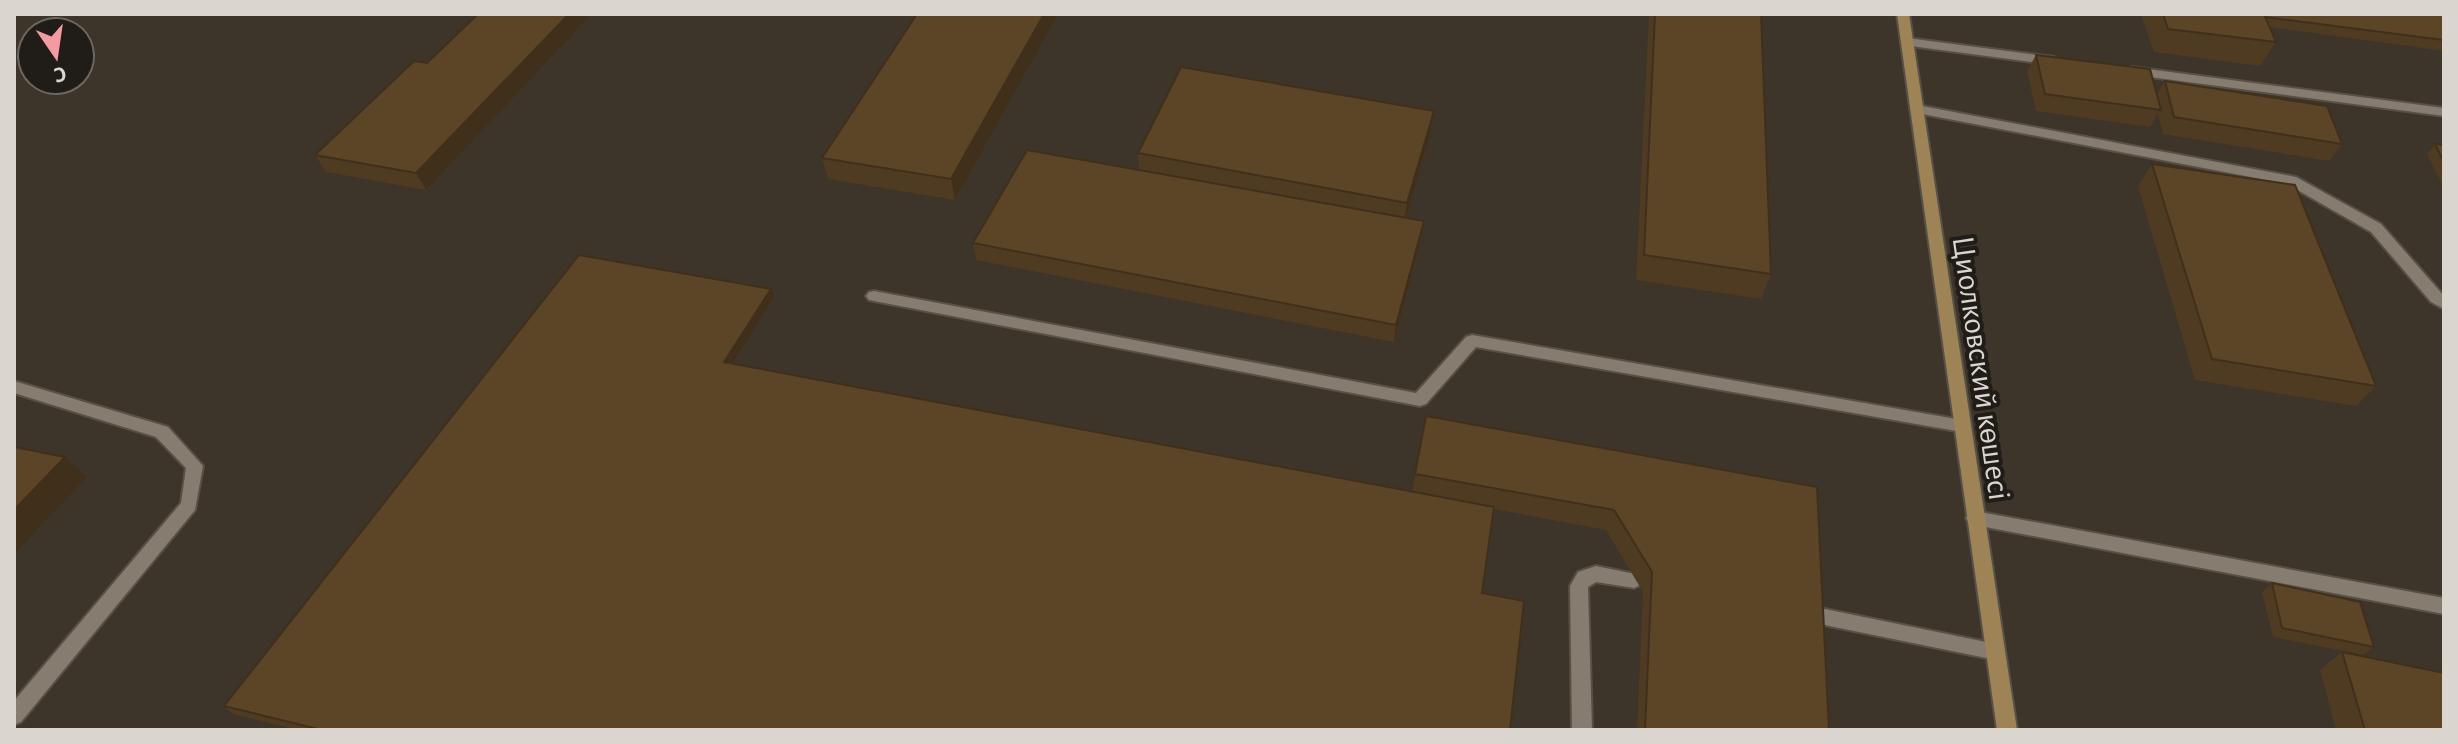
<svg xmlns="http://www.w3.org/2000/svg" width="2458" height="744" font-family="'Alegreya Sans',sans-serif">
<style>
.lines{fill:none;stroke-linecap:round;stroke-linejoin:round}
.lane-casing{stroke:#575047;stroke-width:4}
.secondary-casing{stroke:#575047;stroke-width:4}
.lane{fill:#867c70;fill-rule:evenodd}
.secondary{fill:#9d8356;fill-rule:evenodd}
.wall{fill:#4f3b22}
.shaded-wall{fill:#40301b}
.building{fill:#5c4527;stroke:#40301b;stroke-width:2}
.labels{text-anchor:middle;stroke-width:8;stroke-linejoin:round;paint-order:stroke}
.street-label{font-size:32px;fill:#dad5ce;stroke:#201c18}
</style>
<rect width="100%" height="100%" fill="#3d342a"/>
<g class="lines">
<!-- lane casing -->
<g class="lane-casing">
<g id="lane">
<path d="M 1907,38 L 2054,57 L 2060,61 L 2054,65 L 1903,45 L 1903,39 Z"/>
<path d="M 2132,67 L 2444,108 L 2444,116 L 2127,74 L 2126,71 Z"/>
<path d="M 1917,105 L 2296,177 L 2381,224 L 2444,296 L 2444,309 L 2431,302 L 2371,232 L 2287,184 L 1912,112 L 1910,109 Z"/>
<path d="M 874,291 L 1416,393 L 1466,337 L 1472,335 L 1962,420 L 1968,421 L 1970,426 L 1968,431 L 1962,432 L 1476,347 L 1426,404 L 1420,406 L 869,300 L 866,296 L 869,292 Z"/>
<path d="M 14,381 L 168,427 L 203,466 L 195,510 L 21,722 L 14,725 L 14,701 L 181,503 L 186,468 L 156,437 L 14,393 Z"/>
<path d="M 1975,511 L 2444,598 L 2444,614 L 1975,525 L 1969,523 L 1966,518 L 1969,513 Z"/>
<path d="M 1596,566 L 1640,575 L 1643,580 L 1640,585 L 1634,588 L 1596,582 L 1588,587 L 1592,730 L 1572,730 L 1570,586 L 1578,572 Z"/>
<path d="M 1810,606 L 1996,644 L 2003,646 L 2005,652 L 2003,658 L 1996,660 L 1810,622 L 1803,620 L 1801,614 L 1803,608 Z"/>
</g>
</g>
<!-- secondary casing -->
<g class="secondary-casing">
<path id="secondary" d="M 1897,14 L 1909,14 L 2017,730 L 1997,730 Z"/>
</g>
<!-- lane -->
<use href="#lane" class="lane"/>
<!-- secondary -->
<use href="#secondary" class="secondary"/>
</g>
<!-- wall -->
<g class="wall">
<path d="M 478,14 L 592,14 L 426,190 L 326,172 L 315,155 L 427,63 Z"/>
<path d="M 1058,14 L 955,200 L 828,179 L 822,158 Z"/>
<path d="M 1649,14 L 1761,14 L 1771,274 L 1761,299 L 1636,280 Z"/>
<path d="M 2141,14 L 2444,14 L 2444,51 L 2270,27 L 2276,42 L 2260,66 L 2154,52 Z"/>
<path d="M 2036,55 L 2157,94 L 2165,81 L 2342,144 L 2329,161 L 2163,134 L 2158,114 L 2150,127 L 2036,111 L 2027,71 Z"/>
<path d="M 1434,111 L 1431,132 L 1406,218 L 1421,238 L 1394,342 L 976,260 L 973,243 L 1139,170 L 1138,153 Z"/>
<path d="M 2435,144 L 2444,145 L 2444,188 L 2427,154 Z"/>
<path d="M 2152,164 L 2376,386 L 2356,406 L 2195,380 L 2138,186 Z"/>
<path d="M 774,298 L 733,364 L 1412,492 L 1426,416 L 1817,487 L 1829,730 L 1637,730 L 1643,592 L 1606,530 L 1494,509 L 1482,593 L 1510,730 L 298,730 L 233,714 L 224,706 Z"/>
<path d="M 2272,583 L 2374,647 L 2363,655 L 2273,637 L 2262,592 Z"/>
<path d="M 2342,652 L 2444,730 L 2336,730 L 2320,670 Z"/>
</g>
<!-- shaded-wall -->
<g class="shaded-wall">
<path d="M 569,14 L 592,14 L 426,190 L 416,173 Z"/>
<path d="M 1044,14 L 1058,14 L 955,200 L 951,179 Z"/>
<path d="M 1434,111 L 1431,132 L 1404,224 L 1407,203 Z"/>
<path d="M 1424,221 L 1421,238 L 1394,342 L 1396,325 Z"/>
<path d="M 771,289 L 774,298 L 728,371 L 724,362 Z"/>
<path d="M 65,457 L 87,477 L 14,554 L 14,510 Z"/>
</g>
<!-- building -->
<g class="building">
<path d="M 478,14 L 569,14 L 416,173 L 315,155 L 414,61 L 427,63 Z"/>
<path d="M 917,14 L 1044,14 L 951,179 L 822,158 Z"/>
<path d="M 1655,14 L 1761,14 L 1771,274 L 1644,255 Z"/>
<path d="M 2163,14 L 2264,14 L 2276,42 L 2168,29 Z"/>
<path d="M 2264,14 L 2444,14 L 2444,40 L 2265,17 Z"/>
<path d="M 2036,55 L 2150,69 L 2161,110 L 2045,94 Z"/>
<path d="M 1181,67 L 1434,111 L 1407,203 L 1138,153 Z"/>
<path d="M 2165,81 L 2327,106 L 2342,144 L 2174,117 Z"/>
<path d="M 2435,144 L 2444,145 L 2444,162 Z"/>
<path d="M 1027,150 L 1424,221 L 1396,325 L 973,243 Z"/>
<path d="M 2152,164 L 2295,185 L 2376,386 L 2212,359 Z"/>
<path d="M 579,255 L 771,289 L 724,362 L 1494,507 L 1482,593 L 1524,601 L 1510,730 L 322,730 L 224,706 Z"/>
<path d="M 1426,416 L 1817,487 L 1829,730 L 1645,730 L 1652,572 L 1614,510 L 1415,474 Z"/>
<path d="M 14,447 L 65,457 L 14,510 Z"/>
<path d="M 2272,583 L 2360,602 L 2374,647 L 2282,628 Z"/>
<path d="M 2342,652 L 2444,673 L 2444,730 L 2365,730 Z"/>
</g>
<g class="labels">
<!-- street labels -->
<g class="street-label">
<text transform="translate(1982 368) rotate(82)" y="11">Циолковский көшесі</text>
</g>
</g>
<!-- border -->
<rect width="2458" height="744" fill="none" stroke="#dad5ce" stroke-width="32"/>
<!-- north arrow -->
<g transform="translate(56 56) rotate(167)"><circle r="38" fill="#201c18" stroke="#6a6661" stroke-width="2"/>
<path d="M0-6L14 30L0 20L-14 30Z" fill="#f49aa1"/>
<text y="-12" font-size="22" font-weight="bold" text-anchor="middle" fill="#dad5ce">С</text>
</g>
</svg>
